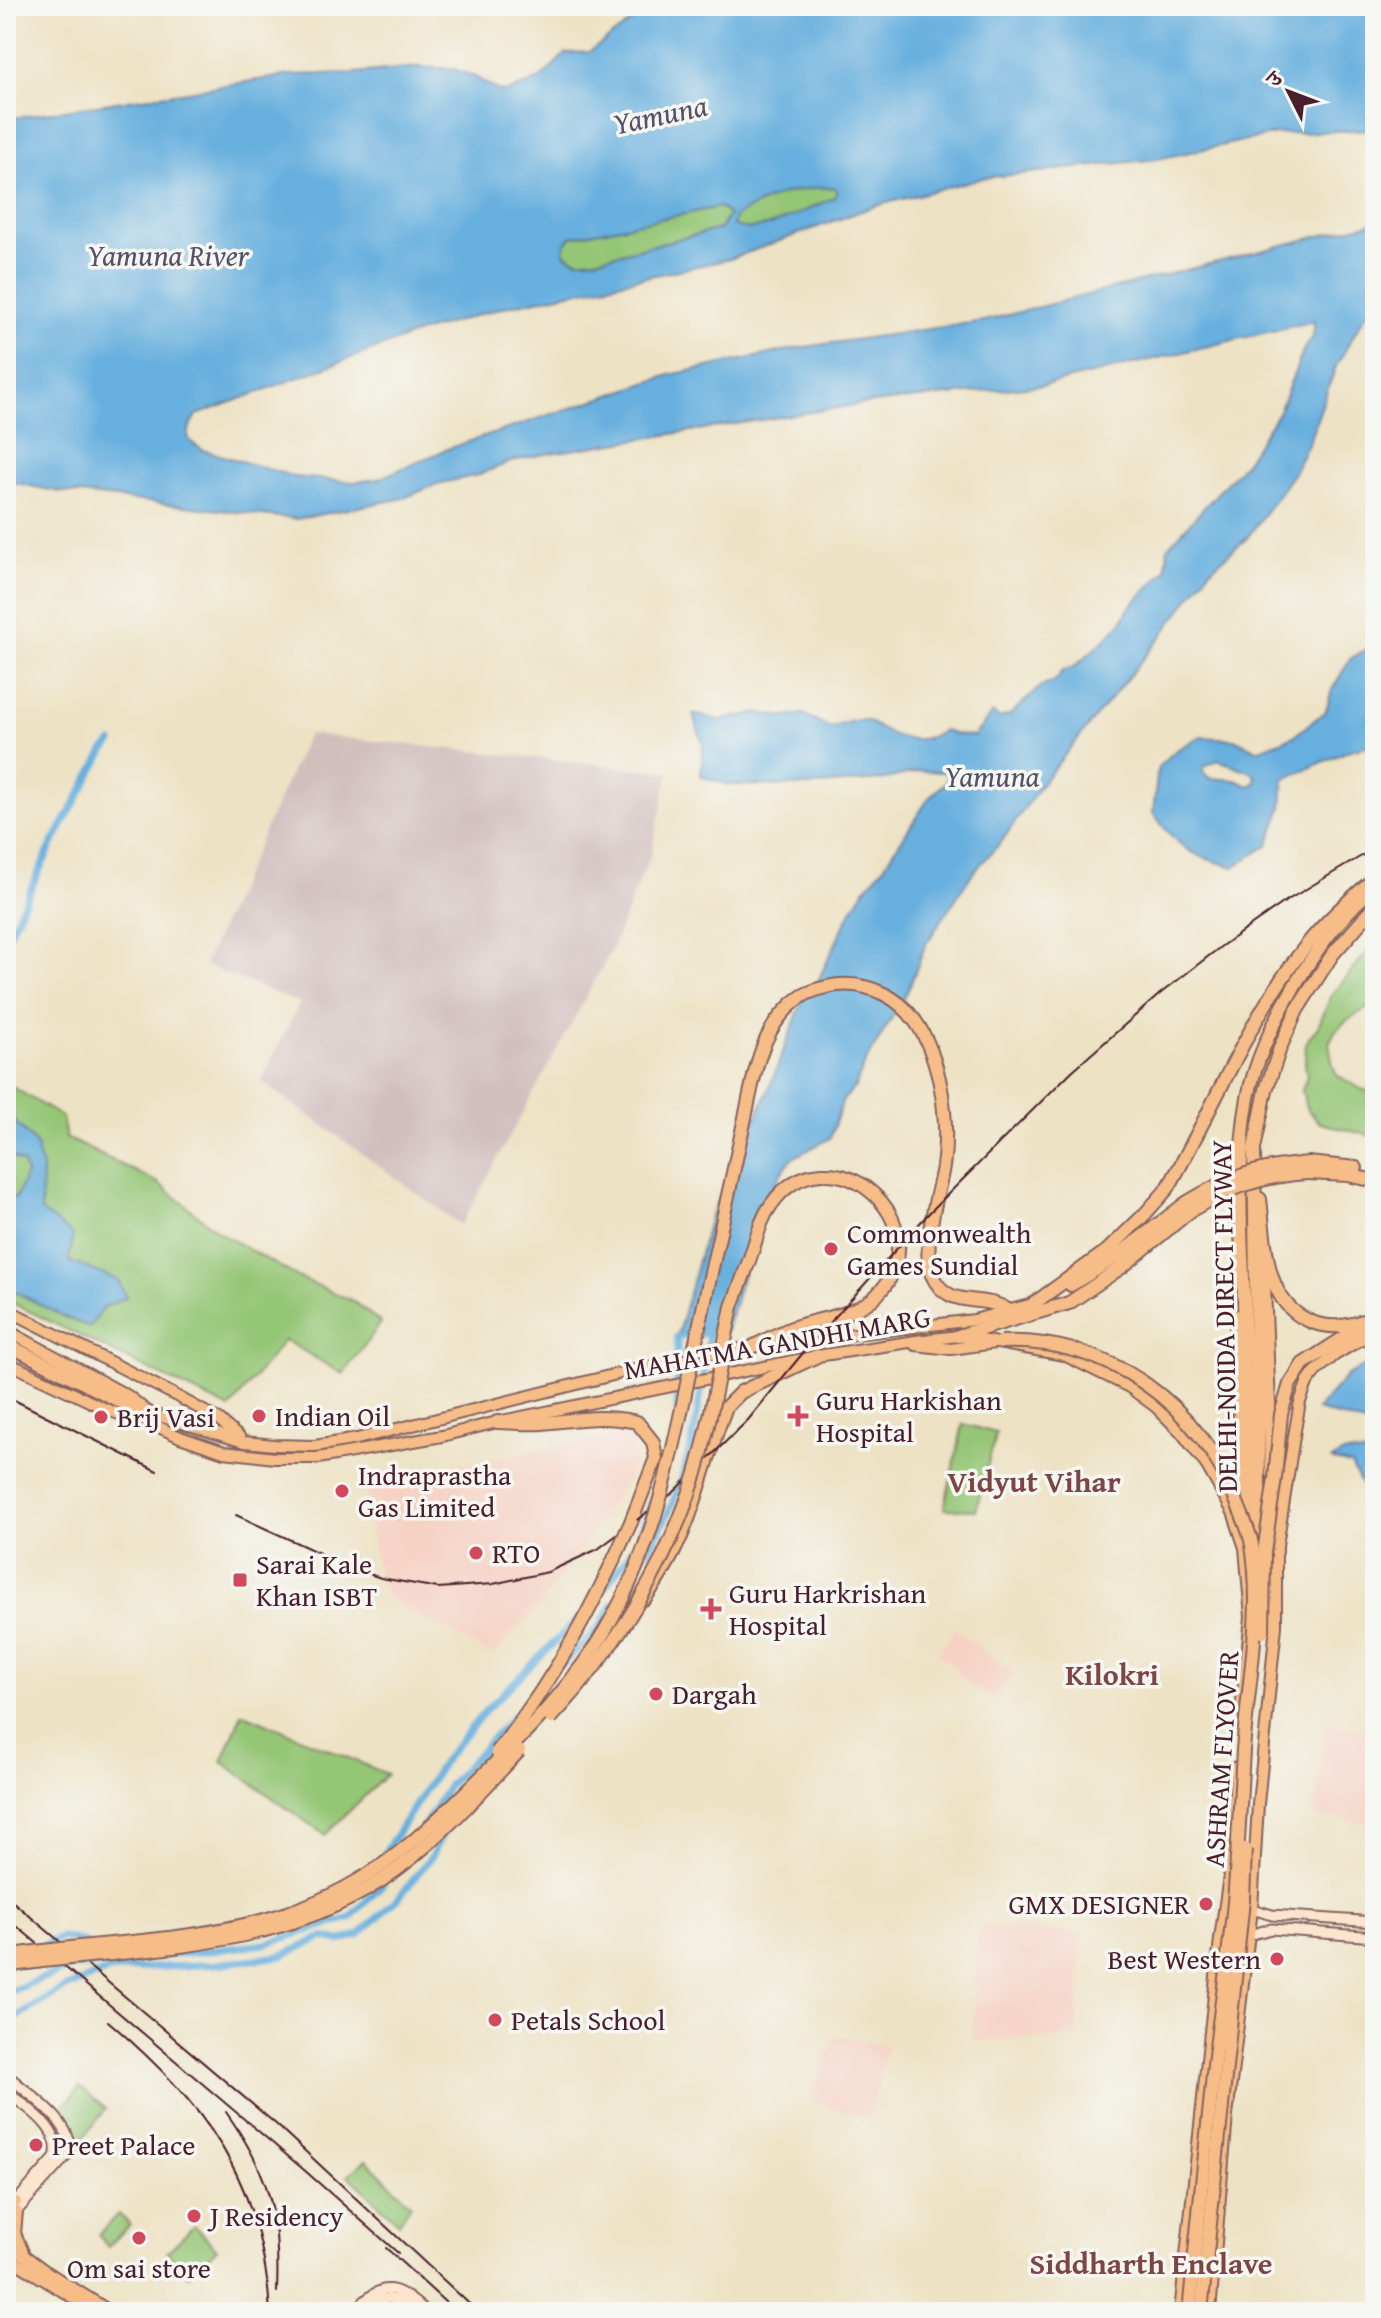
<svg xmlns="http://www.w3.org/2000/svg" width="1381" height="2318" font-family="'Gentium Book Plus','Noto Serif Devanagari',serif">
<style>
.built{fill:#f6d2c4}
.industrial{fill:#d1bfbe}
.green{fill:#95c676;stroke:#707250;stroke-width:2}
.water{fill:#66afde;stroke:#586784;stroke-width:2;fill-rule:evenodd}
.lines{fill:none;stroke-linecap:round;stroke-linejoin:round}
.canal{stroke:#66afde;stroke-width:7}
.secondary-casing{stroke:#836361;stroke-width:13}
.primary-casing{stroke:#836361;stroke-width:14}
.highway-casing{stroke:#836361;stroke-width:16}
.secondary{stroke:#fce5cf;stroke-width:9}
.primary{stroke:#f7bd88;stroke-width:10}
.highway{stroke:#f7bd88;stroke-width:12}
.rail{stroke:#4a1f2b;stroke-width:2}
.highway-bridge-casing{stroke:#836361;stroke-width:16;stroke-linecap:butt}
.highway-bridge{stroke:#f7bd88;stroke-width:12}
.poi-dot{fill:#d1495b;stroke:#f6f6f2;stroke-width:3}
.labels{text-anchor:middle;stroke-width:7;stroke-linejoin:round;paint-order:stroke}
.poi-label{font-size:28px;fill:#4a1f2b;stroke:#f6f6f2;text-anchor:start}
.street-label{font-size:28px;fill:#4a1f2b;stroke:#f6f6f2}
.water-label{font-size:30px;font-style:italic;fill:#54516a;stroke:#f6f6f2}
.neighbourhood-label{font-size:30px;font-weight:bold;fill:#7d4645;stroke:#f6f6f2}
</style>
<rect width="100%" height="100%" fill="#f6f6f2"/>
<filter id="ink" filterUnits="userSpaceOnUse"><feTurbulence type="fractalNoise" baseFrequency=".0125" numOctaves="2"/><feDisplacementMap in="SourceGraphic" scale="16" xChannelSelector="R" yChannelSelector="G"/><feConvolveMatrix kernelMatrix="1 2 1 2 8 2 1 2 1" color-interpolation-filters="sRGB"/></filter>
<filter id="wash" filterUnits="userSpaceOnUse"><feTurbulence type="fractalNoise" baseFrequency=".006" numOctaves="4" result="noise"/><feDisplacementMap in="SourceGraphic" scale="32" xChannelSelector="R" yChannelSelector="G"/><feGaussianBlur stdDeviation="1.8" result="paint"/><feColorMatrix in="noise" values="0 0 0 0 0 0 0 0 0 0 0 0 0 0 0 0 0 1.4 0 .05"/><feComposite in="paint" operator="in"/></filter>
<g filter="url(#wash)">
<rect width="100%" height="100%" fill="#ede2c4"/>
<!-- built -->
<g class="built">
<path d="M 633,1432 L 636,1458 L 625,1484 L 544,1599 L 492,1655 L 388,1598 L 380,1581 L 369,1525 L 365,1483 Z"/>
<path d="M 955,1629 L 1014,1673 L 992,1699 L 955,1674 L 958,1668 L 937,1653 Z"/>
<path d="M 1327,1725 L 1375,1732 L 1375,1824 L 1314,1816 Z"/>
<path d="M 978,1925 L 1082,1934 L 1076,2035 L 1058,2038 L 973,2041 Z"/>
<path d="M 836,2035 L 887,2046 L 869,2118 L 813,2101 L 822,2066 Z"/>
</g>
<!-- industrial -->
<path class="industrial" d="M 308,734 L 669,772 L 651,854 L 609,955 L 461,1225 L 261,1081 L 300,1003 L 204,965 Z"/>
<!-- green -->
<g class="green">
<path d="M 833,187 L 837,190 L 835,198 C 809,208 759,239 733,225 L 734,217 C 767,198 795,187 833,187 Z"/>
<path d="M 719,206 L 729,215 L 720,229 L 596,259 C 583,260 574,263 564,252 L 565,244 L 571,237 Z"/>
<path d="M 1375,943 L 1375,1004 L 1347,1020 L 1335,1031 L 1329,1043 L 1333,1066 L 1337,1075 L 1363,1090 L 1375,1091 L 1375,1137 L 1320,1123 L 1306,1108 L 1302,1090 L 1307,1076 L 1305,1063 L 1306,1044 L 1310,1036 L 1318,1027 L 1332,994 Z"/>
<path d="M 6,1083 L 62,1117 L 66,1138 L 157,1182 L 220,1233 L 300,1278 L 353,1301 L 381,1323 L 343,1374 L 284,1340 L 230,1409 L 6,1300 Z"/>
<path d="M 963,1424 L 996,1433 L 976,1510 L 944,1509 Z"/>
<path d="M 242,1713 L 387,1774 L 325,1835 L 222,1762 Z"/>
<path d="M 80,2087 L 106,2109 L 82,2139 L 55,2117 Z"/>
<path d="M 366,2160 L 411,2204 L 399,2223 L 348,2175 Z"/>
<path d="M 119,2214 L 130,2225 L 108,2246 L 98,2235 Z"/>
<path d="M 194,2226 L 217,2249 L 188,2275 L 167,2252 Z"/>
</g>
<!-- water -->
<g class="water">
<path d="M 654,6 L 1375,6 L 1375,129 L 1276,134 L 1157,159 L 982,178 L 875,206 L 730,259 L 504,307 L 418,333 L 197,415 L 190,426 L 188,437 L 192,443 L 203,450 L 295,477 L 354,482 L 378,479 L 450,448 L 670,375 L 798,348 L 984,321 L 1375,222 L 1375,310 L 1366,314 L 1336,366 L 1308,444 L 1293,474 L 1247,538 L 1211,569 L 1160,638 L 1042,783 L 1002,841 L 972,874 L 926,944 L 908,990 L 864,1065 L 855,1087 L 843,1100 L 830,1138 L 791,1159 L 754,1215 L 743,1273 L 727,1330 L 677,1337 L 710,1217 L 734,1165 L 738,1146 L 755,1120 L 767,1094 L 803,999 L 817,983 L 849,915 L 864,890 L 883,868 L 929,798 L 948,780 L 945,772 L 920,771 L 881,780 L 805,786 L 729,785 L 701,776 L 703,744 L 693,714 L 719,720 L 758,713 L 786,717 L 803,714 L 831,728 C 842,724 855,718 868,721 C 870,722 876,726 879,728 C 900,740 923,745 943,730 L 956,734 L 974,736 L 992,713 L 999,718 L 1010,715 L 1041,686 L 1055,681 L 1063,670 L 1074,667 L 1107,638 L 1123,620 L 1129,608 L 1166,570 L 1168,547 L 1245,463 L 1279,411 L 1304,349 L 1313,337 L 1314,321 L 1045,385 L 862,404 L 545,454 L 513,461 L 478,475 L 437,484 L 404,498 L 297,519 L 55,491 L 6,481 L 6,119 L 291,75 L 355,73 L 418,67 L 453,69 L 475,77 L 499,91 L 508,92 L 540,79 L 566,53 L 589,52 ZM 833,187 L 837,190 L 834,198 C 809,207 758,239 733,225 L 735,217 C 766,198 795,187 833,187 ZM 719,207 L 729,215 L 720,229 L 596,259 C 583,260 574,263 564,252 L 565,244 L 571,237 Z"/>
<path d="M 1375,644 L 1375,744 L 1350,750 L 1284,779 L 1282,807 L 1268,845 L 1234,867 C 1192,856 1179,849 1153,813 L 1158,767 L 1175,751 L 1199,737 L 1234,739 L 1257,750 L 1294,736 L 1326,711 L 1332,690 L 1350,659 ZM 1218,760 L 1252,772 L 1256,778 L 1255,783 L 1249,786 L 1235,780 L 1209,778 L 1203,772 L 1205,766 Z"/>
<path d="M 6,1112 L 36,1144 L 42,1168 L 41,1211 L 73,1235 L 69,1261 L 118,1280 L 126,1297 L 103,1308 L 90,1327 L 64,1317 L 6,1287 L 6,1195 L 16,1198 L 26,1174 L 23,1163 L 6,1155 Z"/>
<path d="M 1375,1361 L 1375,1427 L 1317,1410 L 1347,1375 Z"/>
<path d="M 1343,1453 L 1375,1454 L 1375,1493 L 1367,1495 L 1351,1465 L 1332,1460 Z"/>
</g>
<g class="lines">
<!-- canal -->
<g class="canal">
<path d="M 6,941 L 53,842 L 104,751 L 112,742"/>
<path d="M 677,1410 L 677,1337 L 723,1331"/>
<path d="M 715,1416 L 725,1388 L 726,1370"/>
<path d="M 648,1550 C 690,1485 700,1409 709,1334"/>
<path d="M 604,1589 L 637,1543 L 658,1484"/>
<path d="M 562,1665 L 598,1628 L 613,1604"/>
<path d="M 538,1704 L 572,1671"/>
<path d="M 461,1791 L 482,1760 L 498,1744"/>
<path d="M 422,1829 L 449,1785 L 529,1700"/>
<path d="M 367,1869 L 382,1857 L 445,1759 L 485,1711 L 580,1617"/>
<path d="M 37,1948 L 62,1937 L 85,1943"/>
<path d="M 6,1993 L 71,1967 L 265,1944 L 350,1918 L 383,1884"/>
<path d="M 6,2023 L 65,1988 L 110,1970 L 217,1964 L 281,1956 L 323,1937 L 339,1941 L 359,1935 L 401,1895 L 432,1856 L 442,1835"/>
</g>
</g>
</g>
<g filter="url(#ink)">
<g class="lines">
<!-- secondary casing -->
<g class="secondary-casing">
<g id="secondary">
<path d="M 1252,1909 L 1272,1915 L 1375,1922"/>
<path d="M 1249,1935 L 1271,1929 L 1375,1937"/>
<path d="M 6,2074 C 27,2094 73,2120 70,2152 L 6,2223"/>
<path d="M 6,2092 C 26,2106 64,2130 55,2158 L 6,2213"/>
<path d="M 354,2312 C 384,2279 395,2285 426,2312"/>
<path d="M 364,2312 C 381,2292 396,2296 415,2312"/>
</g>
</g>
<!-- primary casing -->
<g class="primary-casing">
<g id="primary">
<path d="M 6,1309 L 173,1394 L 218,1419 L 240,1438"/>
<path d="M 6,1330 L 128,1396 L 149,1413 L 186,1424 L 244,1442 L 274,1445 L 315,1446 L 357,1439 L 637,1369 L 754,1346 L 974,1320 L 1033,1304"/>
<path d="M 915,1345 L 951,1349 L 995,1343"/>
<path d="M 6,1362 L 108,1410 L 119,1414 L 129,1413 L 180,1437 L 224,1452 L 275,1458 L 318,1458 L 442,1436 L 497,1422 L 817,1356 L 916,1341 L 958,1336 L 1064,1355 L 1129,1387 L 1156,1407 L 1182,1433 L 1207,1466 L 1233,1512 L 1245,1548 L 1251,1617 L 1241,1711"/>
<path d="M 6,2206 L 16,2202"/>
<path d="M 17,2212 L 15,2233 L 23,2252"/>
<path d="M 6,2242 L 44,2270 L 111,2312"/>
<path d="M 6,2256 L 96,2312"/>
<path d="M 1180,2312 L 1220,1939 L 1232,1855 L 1236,1767"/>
<path d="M 1210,2312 L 1227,2116 L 1252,1909 L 1258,1804 L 1276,1626 L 1276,1552 L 1295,1430 L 1300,1402 L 1307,1383 L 1315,1372 L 1335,1355 L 1375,1331"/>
</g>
</g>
<!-- highway casing -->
<g class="highway-casing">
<g id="highway">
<path d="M 1308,1163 L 1356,1168"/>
<path d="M 1307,1173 L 1348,1175 L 1375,1181"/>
<path d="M 1260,1199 C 1263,1224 1264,1250 1271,1274 C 1286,1324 1330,1338 1375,1316"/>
<path d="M 719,1237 C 728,1196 737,1154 746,1113 C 752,1086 757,1055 770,1032 C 778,1017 793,1000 808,993 C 834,982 858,981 884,994 C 938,1020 951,1112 943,1167 C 938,1194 921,1249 932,1275 C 948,1312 985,1292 1009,1311"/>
<path d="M 1262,1240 L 1272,1474"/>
<path d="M 1071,1285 L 1116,1257 L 1186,1203"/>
<path d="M 1033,1304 L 1108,1250 L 1145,1214 L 1168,1188 C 1214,1108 1248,1019 1305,947 C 1325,921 1350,899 1375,878"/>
<path d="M 732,1307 C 738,1290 745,1273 751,1255 C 757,1238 760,1220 771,1205 C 829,1122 946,1224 877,1295 C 856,1316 819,1318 792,1328 C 779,1333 766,1340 754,1346"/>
<path d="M 1236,1316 L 1243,1505"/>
<path d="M 958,1336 L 1069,1303 L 1122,1267 L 1190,1211"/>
<path d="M 6,1344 L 125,1404 L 149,1413"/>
<path d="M 1303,1364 L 1345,1337 L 1365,1328"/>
<path d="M 497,1422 C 512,1422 527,1424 542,1423 C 579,1420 599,1414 637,1422 L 653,1442 L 656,1458 L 631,1522"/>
<path d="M 1274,1508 L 1276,1552"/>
<path d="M 1252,1536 C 1248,1457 1246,1378 1244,1299 C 1241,1232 1236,1163 1248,1098 C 1259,1034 1323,926 1375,887"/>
<path d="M 1263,1542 L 1259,1484 L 1254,1149 L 1266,1090 L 1280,1048 L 1297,1010 L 1332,955 L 1375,906"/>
<path d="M 644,1599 C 693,1536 698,1478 726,1407 L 741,1392 L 817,1356"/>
</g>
</g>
<!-- secondary -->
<use href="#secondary" class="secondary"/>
<!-- primary -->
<use href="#primary" class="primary"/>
<!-- highway -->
<use href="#highway" class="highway"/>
<!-- rail -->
<g class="rail">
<path d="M 6,1396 L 157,1471"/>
<path d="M 236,1515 L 352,1568 L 381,1578 L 438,1588 L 493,1584 L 548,1572 L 598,1549 L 673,1493 L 748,1420 L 807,1348 L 929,1213 L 1072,1071 L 1161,993 L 1223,945 L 1286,901 L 1375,848"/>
<path d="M 6,1896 L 277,2125 L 478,2312"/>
<path d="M 6,1917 L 303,2169 L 398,2253"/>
<path d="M 108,2021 C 206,2105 262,2179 270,2312"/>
<path d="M 226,2112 C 271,2176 280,2215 277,2292"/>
<path d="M 386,2248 L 456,2312"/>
</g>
<!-- highway-bridge casing -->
<g class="highway-bridge-casing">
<g id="highway-bridge">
<path d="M 1186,1203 C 1230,1176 1256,1168 1308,1163"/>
<path d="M 1190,1211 C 1228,1188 1262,1176 1307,1173"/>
<path d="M 1001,1342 C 1108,1337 1201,1405 1238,1505 C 1243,1518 1250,1532 1252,1545 C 1263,1614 1248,1683 1243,1751 C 1240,1801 1238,1852 1234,1902 C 1229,1956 1220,2010 1214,2065 C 1205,2147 1198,2230 1189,2312"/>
<path d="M 1263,1632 L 1264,1553 L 1275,1478 L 1281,1414 L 1290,1384 L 1303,1364"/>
<path d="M 551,1718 C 616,1649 668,1564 696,1473 C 712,1419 720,1362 732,1307"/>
<path d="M 497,1752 C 554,1680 594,1606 631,1522"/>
<path d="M 6,1956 C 95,1942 188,1943 275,1917 C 363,1890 409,1848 473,1785 C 518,1741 562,1698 596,1645 C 649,1563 669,1473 688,1379 C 698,1332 708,1285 719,1237"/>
<path d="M 6,1966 C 132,1947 271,1953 382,1880 C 434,1845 476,1797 519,1751"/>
<path d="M 1201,2312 L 1243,1900 L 1245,1849"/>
</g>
</g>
<!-- highway-bridge -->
<use href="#highway-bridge" class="highway-bridge"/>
</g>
</g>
<!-- markers -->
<g class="poi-dot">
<circle cx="831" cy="1249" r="8"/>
<circle cx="259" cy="1416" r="8"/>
<path d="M794 1404h8v8h8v8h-8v8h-8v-8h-8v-8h8z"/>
<circle cx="101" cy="1417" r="8"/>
<circle cx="342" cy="1491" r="8"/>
<circle cx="476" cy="1553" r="8"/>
<rect x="232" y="1572" width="16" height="16" rx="4"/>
<path d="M707 1597h8v8h8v8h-8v8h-8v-8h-8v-8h8z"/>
<circle cx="656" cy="1694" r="8"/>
<circle cx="1206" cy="1904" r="8"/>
<circle cx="1277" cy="1959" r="8"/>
<circle cx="495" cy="2020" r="8"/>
<circle cx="36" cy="2145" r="8"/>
<circle cx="194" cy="2216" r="8"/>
<circle cx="139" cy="2238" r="8"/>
</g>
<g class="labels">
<!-- poi labels -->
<g class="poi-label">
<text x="847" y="1243">Commonwealth<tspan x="847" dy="32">Games Sundial</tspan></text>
<text x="816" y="1410">Guru Harkishan<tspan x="816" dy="32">Hospital</tspan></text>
<text x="275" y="1426">Indian Oil</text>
<text x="117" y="1427">Brij Vasi</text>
<text x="358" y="1485">Indraprastha<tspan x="358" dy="32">Gas Limited</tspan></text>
<text x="492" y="1563">RTO</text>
<text x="256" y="1574">Sarai Kale<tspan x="256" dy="32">Khan ISBT</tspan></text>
<text x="729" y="1603">Guru Harkrishan<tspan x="729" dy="32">Hospital</tspan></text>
<text x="672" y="1704">Dargah</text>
<text x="1190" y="1914" text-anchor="end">GMX DESIGNER</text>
<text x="1261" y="1969" text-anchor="end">Best Western</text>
<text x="511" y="2030">Petals School</text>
<text x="52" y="2155">Preet Palace</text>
<text x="210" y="2226">J Residency</text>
<text x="139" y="2278" text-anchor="middle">Om sai store</text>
</g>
<!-- street labels -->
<g class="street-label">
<text transform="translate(1224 1316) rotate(-91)" y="10">DELHI-NOIDA DIRECT FLYWAY</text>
<text transform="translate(777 1343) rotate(-10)" y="10">MAHATMA GANDHI MARG</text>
<text transform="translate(1221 1759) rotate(-86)" y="10">ASHRAM FLYOVER</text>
</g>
<!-- water labels -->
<g class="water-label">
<text transform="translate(660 115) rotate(-12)" y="10">Yamuna</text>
<text x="168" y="266">Yamuna River</text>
<text x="992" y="787">Yamuna</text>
</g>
<!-- neighbourhood labels -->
<g class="neighbourhood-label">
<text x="1034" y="1492">Vidyut Vihar</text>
<text x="1112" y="1685">Kilokri</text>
<text x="1151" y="2274">Siddharth Enclave</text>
</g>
</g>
<!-- margin -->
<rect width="1381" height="2318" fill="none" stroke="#f6f6f2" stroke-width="32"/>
<!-- north arrow -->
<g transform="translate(1289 92) rotate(312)" stroke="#f6f6f2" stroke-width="6" paint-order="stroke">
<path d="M0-6L14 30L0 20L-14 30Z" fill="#4a1f2b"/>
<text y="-12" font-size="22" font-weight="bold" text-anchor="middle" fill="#4a1f2b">उ</text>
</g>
</svg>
